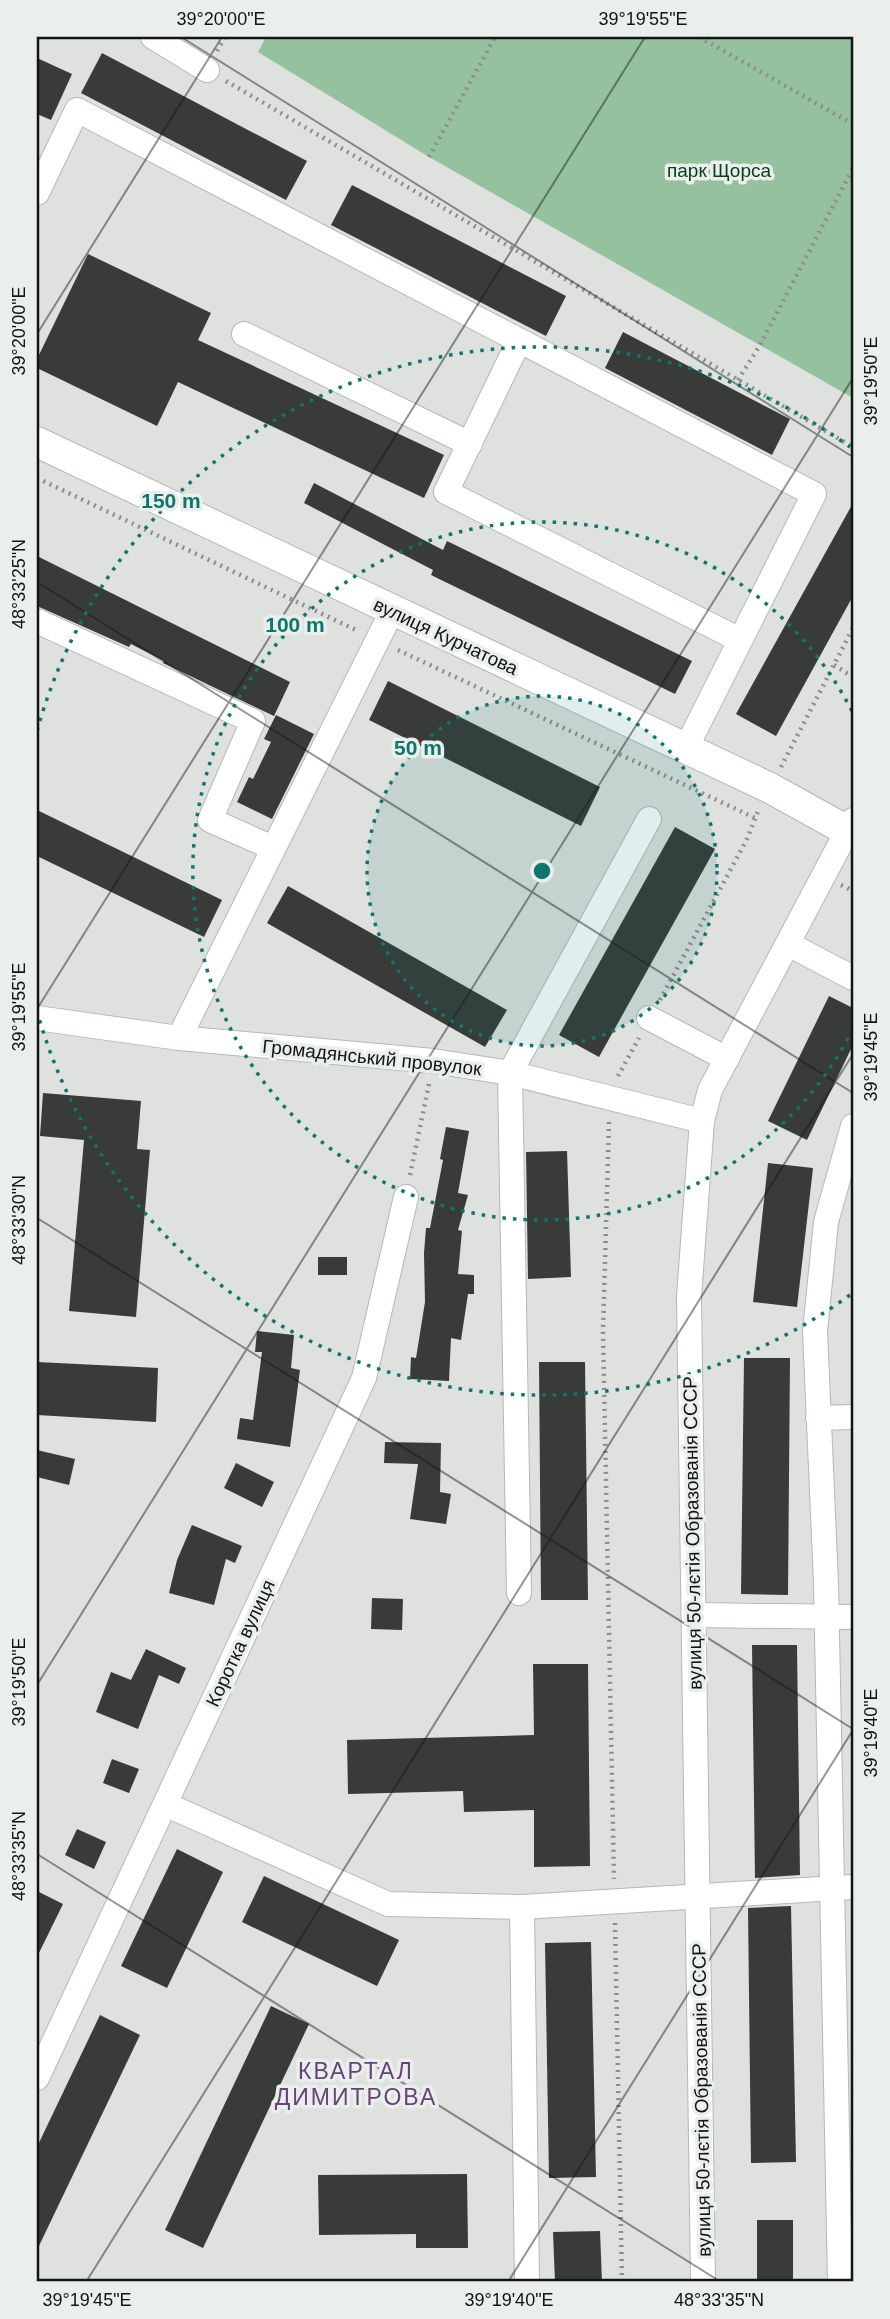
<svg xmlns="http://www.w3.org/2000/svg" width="890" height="2319" font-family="Helvetica,sans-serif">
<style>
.green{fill:#95c19f}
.building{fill:#383b38}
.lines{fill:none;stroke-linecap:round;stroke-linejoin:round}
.minor-casing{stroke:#b5b8b6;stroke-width:26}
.major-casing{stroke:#b5b8b6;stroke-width:32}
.path{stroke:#8b8d8b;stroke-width:4.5;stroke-dasharray:2 5;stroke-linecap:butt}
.minor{stroke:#fff;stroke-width:24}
.major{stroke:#fff;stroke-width:30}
.ticks{fill:none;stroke:#131413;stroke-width:2;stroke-opacity:0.45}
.ring{fill:none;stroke:#0f766e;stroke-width:3.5;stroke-dasharray:3.5 7}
.labels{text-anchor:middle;stroke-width:7;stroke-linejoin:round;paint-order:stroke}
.park-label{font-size:19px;fill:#07401e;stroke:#ebefec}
.street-label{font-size:19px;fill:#131413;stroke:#ebefec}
.quarter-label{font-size:23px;letter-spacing:2px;fill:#67427b;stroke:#ebefec}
.centre{fill:#0f766e;stroke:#ebefec;stroke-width:3.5}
.ring-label{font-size:21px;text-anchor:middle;font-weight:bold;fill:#0f766e;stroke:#ebefec;stroke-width:7;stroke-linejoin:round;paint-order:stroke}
.neatline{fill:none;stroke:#131413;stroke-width:2.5}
.ticks-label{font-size:18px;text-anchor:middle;fill:#131413}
</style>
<rect width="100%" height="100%" fill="#dee1de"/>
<!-- green -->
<path class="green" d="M 266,37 L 853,37 L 853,398 L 429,157 L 258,52 Z"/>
<!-- building -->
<g class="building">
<path d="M 102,53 L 307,161 L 286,200 L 81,93 Z"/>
<path d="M 37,58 L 72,74 L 51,120 L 37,114 Z"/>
<path d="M 352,185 L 566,296 L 546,336 L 331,225 Z"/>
<path d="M 88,254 L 211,313 L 198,340 L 444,455 L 424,498 L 178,382 L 157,426 L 37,368 L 37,359 Z"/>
<path d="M 623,332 L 790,419 L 772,455 L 605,368 Z"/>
<path d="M 314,483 L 443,550 L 447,541 L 692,661 L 675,694 L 431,575 L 433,570 L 304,503 Z"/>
<path d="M 853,503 L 853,596 L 776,736 L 736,714 Z"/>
<path d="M 37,556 L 290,682 L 274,716 L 163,663 L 164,661 L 131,644 L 129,647 L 37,606 Z"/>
<path d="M 388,681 L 600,787 L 581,826 L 369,720 Z"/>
<path d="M 276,715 L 314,734 L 272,819 L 237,802 L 249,777 L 253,779 L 271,742 L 264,739 Z"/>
<path d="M 37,810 L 222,900 L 204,937 L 37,856 Z"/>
<path d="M 675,827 L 715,849 L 599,1057 L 559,1035 Z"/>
<path d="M 288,886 L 507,1010 L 485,1047 L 267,923 Z"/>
<path d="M 829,996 L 853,1008 L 853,1045 L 807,1140 L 768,1121 Z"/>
<path d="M 43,1093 L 141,1101 L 137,1149 L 150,1150 L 136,1317 L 69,1311 L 84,1140 L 40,1136 Z"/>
<path d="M 446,1127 L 469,1131 L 458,1193 L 468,1195 L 458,1230 L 462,1231 L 458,1274 L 474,1275 L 474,1294 L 468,1294 L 461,1340 L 451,1338 L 449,1381 L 410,1379 L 411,1357 L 416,1358 L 425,1302 L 424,1253 L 426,1228 L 430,1228 L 443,1160 L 440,1159 Z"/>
<path d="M 567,1151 L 571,1277 L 528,1279 L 526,1152 Z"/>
<path d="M 768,1163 L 813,1168 L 797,1307 L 753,1302 Z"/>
<rect x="318" y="1257" width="29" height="18"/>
<path d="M 257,1331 L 294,1335 L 291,1368 L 300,1370 L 290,1447 L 237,1439 L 240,1418 L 253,1420 L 262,1352 L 255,1352 Z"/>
<path d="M 744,1358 L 790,1358 L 788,1595 L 741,1594 Z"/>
<path d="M 37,1362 L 158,1368 L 156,1422 L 37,1415 Z"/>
<path d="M 539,1362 L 585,1362 L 588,1600 L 541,1600 Z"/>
<path d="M 385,1442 L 441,1443 L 440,1492 L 451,1494 L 446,1524 L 410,1519 L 418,1464 L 384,1463 Z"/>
<path d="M 37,1450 L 75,1459 L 69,1485 L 37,1477 Z"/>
<path d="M 236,1463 L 274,1482 L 262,1507 L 224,1488 Z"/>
<path d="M 192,1525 L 242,1546 L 235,1563 L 226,1559 L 214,1605 L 169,1593 L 177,1560 Z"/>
<path d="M 372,1598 L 403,1599 L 402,1630 L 371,1629 Z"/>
<path d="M 752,1645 L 797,1645 L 800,1875 L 755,1878 Z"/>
<path d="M 146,1649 L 186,1668 L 179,1684 L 159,1675 L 138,1729 L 96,1712 L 111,1672 L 131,1680 Z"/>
<path d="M 533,1664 L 588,1664 L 590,1866 L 534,1867 L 534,1810 L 464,1812 L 463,1791 L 348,1794 L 347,1740 L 534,1735 Z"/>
<path d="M 112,1759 L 139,1769 L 129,1793 L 103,1783 Z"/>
<path d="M 77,1829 L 106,1842 L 94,1869 L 65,1855 Z"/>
<path d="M 177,1849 L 223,1872 L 167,1988 L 121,1966 Z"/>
<path d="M 264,1876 L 399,1940 L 377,1986 L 242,1922 Z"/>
<path d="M 37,1891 L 63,1904 L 37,1957 Z"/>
<path d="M 791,1906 L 796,2162 L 751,2163 L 748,1908 Z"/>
<path d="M 591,1942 L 596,2177 L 549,2178 L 545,1943 Z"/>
<path d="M 271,2006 L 309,2024 L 203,2248 L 165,2230 Z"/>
<path d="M 100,2015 L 140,2035 L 37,2250 L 37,2147 Z"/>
<path d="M 467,2174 L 468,2248 L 416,2248 L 416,2234 L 319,2235 L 318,2175 Z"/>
<rect x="757" y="2220" width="36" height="62"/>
<path d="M 600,2231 L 602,2282 L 555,2282 L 553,2232 Z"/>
</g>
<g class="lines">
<!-- minor casing -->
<g class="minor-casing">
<g id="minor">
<path d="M 153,37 L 207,70"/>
<path d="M 37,193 L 77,110 L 814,494 L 686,748"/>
<path d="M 244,334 L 470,444"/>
<path d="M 519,341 L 446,492 L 740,640"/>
<path d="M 37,621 L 253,721 L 210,820 L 273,848"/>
<path d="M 788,944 L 853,978"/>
<path d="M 37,1018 L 179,1038 L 433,1061 L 510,1073 L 702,1121"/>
<path d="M 649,1018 L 727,1059"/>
<path d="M 179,1038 L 392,611"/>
<path d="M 818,1418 L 853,1417"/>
<path d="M 519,1593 L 510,1073 L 649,819"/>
<path d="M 694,1615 L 853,1617"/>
<path d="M 165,1804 L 388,1904 L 522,1907 L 853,1887"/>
<path d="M 522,1907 L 527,2282"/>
<path d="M 37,2078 L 364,1378 L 406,1197"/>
<path d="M 703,2282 L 689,1296 L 702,1121 L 710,1090 L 853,820"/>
<path d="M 840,2282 L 826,1583 L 815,1331 L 826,1222 L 853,1126"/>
</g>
</g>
<!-- major casing -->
<g class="major-casing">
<path id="major" d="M 37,442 L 770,788 L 853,834"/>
</g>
<!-- path -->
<g class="path">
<path d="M 699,37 L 853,124"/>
<path d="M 217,51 L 225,37"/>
<path d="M 226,81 L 853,447"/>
<path d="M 429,157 L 495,37"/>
<path d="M 738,380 L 760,345 L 853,168"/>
<path d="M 37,478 L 358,631"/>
<path d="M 398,650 L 755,818"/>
<path d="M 834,665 L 853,677"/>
<path d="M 781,767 L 853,628"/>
<path d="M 841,885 L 853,891"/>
<path d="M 660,1000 L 746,841 L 759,809"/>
<path d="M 618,1076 L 639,1038"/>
<path d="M 609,1122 L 603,1331 L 614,1879"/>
<path d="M 410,1175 L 429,1084"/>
<path d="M 615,1923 L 622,2282"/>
</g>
<!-- minor -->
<use href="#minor" class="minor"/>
<!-- major -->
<use href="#major" class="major"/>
</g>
<!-- ticks -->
<path class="ticks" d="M 181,37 L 853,457M 37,334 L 222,37M 37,582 L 853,1093M 37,1009 L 645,37M 37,1218 L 853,1729M 37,1685 L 853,378M 37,1854 L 721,2282M 86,2282 L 853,1054M 508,2282 L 853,1730"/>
<!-- distance rings -->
<circle cx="542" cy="871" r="175" fill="#0f766e" fill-opacity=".12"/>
<g class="ring">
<circle cx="542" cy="871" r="175"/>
<path d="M853 1029A349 349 0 1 1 853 713"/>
<path d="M850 1295A524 524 0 0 1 37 1011M37 731A524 524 0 0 1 850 447"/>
</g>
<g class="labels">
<!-- park labels -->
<g class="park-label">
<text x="719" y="177">парк Щорса</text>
</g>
<!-- street labels -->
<g class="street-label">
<text transform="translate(446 636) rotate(25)" y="7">вулиця Курчатова</text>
<text transform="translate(372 1057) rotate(6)" y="7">Громадянський провулок</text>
<text transform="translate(692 1533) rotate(-91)" y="7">вулиця 50-лєтія Образованія СССР</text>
<text transform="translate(240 1643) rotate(-65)" y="7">Коротка вулиця</text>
<text transform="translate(701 2100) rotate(-91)" y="7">вулиця 50-лєтія Образованія СССР</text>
</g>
<!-- quarter labels -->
<g class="quarter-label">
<text x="356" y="2079">КВАРТАЛ<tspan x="356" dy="26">ДИМИТРОВА</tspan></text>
</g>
</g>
<circle cx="542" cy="871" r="10" class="centre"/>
<g class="ring-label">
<text x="171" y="508">150 m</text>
<text x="295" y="632">100 m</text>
<text x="418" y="755">50 m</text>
</g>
<!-- border -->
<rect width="890" height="2319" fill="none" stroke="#ebefec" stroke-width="77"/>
<rect x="38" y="38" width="814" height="2242" class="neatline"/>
<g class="ticks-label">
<text x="221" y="25">39°20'00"E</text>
<text x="643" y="25">39°19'55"E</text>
<text transform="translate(19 331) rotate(-90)" y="6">39°20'00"E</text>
<text transform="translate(871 381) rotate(-90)" y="6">39°19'50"E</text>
<text transform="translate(19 584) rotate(-90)" y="6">48°33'25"N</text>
<text transform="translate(19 1007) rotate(-90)" y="6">39°19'55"E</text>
<text transform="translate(871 1057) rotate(-90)" y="6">39°19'45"E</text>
<text transform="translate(19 1220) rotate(-90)" y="6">48°33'30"N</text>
<text transform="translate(19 1682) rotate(-90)" y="6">39°19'50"E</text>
<text transform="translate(871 1733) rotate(-90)" y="6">39°19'40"E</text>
<text transform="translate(19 1856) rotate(-90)" y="6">48°33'35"N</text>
<text x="87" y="2306">39°19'45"E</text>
<text x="509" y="2306">39°19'40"E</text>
<text x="719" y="2306">48°33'35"N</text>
</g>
</svg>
